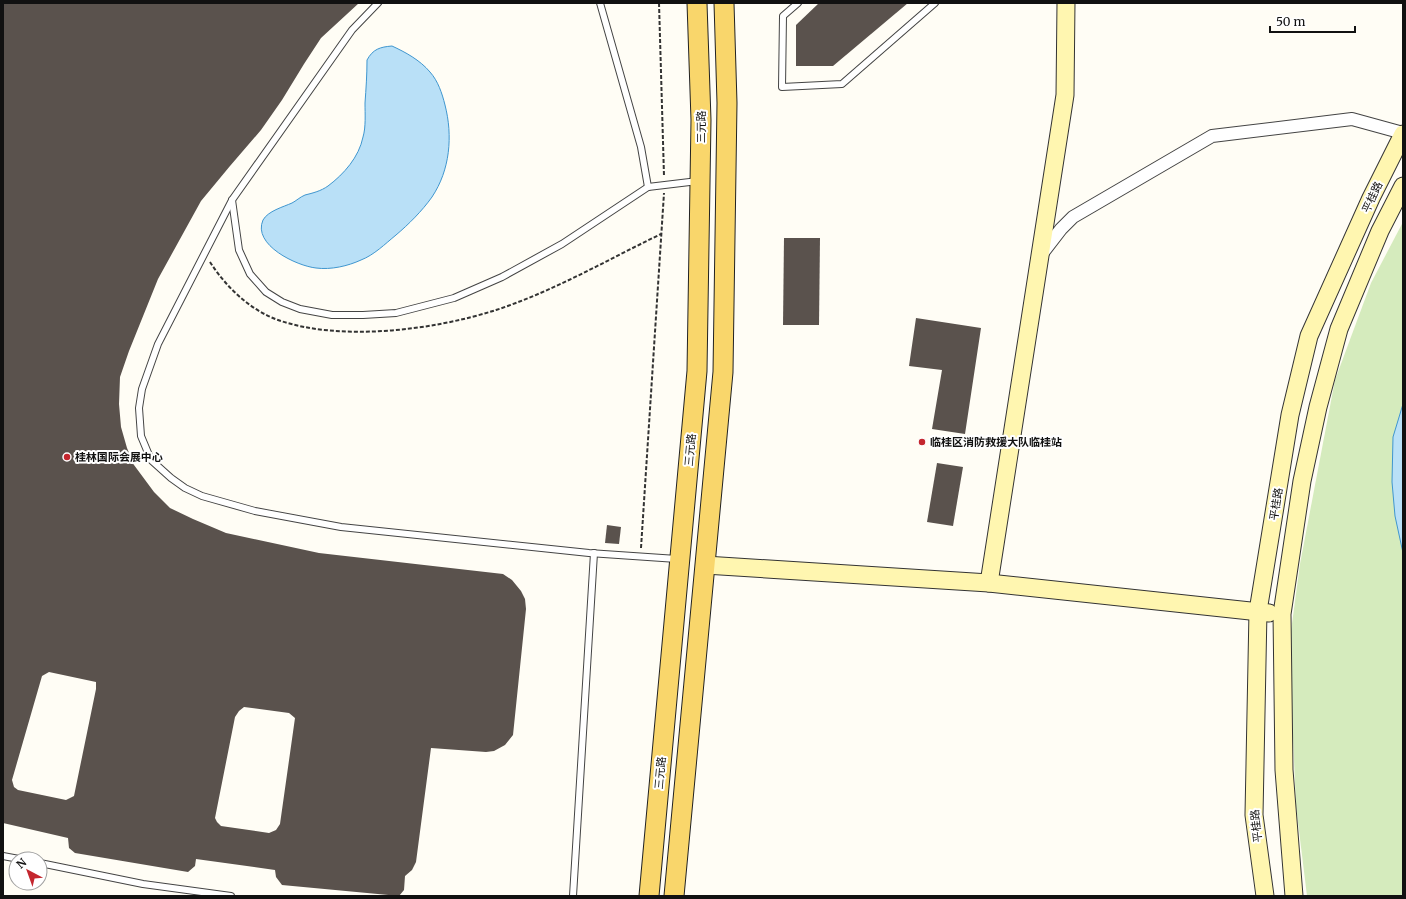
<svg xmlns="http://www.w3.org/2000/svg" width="1406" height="899" font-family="Merriweather,'Noto Sans SC',serif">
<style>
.green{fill:#d5ebbd}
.water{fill:#b9e0f7;stroke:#3f96cf}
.building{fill:#5a524d;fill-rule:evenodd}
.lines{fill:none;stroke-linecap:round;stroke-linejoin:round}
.lane-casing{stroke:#444;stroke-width:8}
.street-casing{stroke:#444;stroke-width:14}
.secondary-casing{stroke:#333;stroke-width:19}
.primary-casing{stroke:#222;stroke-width:21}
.path{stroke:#333;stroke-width:2;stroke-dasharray:4 2;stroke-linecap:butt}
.lane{stroke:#fff;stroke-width:6}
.street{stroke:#fff;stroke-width:12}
.secondary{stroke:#fff6b0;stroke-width:17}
.primary{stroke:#f9d66b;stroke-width:19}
.poi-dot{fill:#c4262e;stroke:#fff;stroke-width:1.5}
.labels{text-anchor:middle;stroke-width:4;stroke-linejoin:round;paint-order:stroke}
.street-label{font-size:11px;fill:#111;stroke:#fff}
.poi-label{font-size:11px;font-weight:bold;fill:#111;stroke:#fff;text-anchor:start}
</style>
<rect width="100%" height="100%" fill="#fffdf5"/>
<!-- green -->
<path class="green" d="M 1403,222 L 1403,896 L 1307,896 L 1296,806 L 1292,714 L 1291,631 L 1300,564 L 1335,380 L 1371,283 Z"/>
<!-- water -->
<g class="water">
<path d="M 392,46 C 405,52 420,60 430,72 C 438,81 442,93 445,105 C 453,136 450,170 432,197 C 422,211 409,224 396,235 C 385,244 374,255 361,260 C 348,266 331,270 316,268 C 297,266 252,245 263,220 C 268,211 283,207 292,203 C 296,201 300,197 305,195 C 313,193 321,191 328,186 C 344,174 359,157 363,137 C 366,127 365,114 365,103 C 366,89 367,75 367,60 C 373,49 380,47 392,46 Z"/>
<path d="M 1403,404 L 1403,553 L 1395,516 L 1392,482 L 1393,437 Z"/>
</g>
<!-- building -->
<g class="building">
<path d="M 3,3 L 359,3 L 321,38 L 304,64 L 282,100 L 261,130 L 230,166 L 201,201 L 158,279 L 129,351 L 120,377 L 119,404 L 121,427 L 127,448 L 134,465 L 154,492 L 170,508 L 193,519 L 226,533 L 319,553 L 503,574 L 512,580 L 521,591 L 525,599 L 526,609 L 513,735 L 505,745 L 494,751 L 486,752 L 431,748 L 416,862 L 412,870 L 405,876 L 404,890 L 399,896 L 282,885 L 276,877 L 275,870 L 196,859 L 195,866 L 188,872 L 75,853 L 69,848 L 68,838 L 3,823 ZM 49,672 L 96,682 L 96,689 L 74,796 L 66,800 L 18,790 L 14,787 L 12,780 L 42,676 ZM 244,707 L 289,713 L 295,718 L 280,824 L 276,830 L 269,833 L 221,826 L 217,822 L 215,818 L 235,717 L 239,711 Z"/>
<path d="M 819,3 L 908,3 L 833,66 L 796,66 L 796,25 Z"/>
<path d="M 784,238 L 820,238 L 819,325 L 783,325 Z"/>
<path d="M 916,318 L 981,328 L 965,434 L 932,429 L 942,370 L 909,366 Z"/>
<path d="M 937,463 L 963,467 L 953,526 L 927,522 Z"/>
<path d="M 607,525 L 621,527 L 619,544 L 605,543 Z"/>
</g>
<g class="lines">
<!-- lane casing -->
<g class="lane-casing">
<g id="lane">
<path d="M 378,3 L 352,30 L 232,200 L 158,344 L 142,389 L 139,408 L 141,436 L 151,460 L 171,478 L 185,488 L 202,496 L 255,511 L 341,527 L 589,553 L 677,559"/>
<path d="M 600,3 L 641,147 L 648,187"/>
<path d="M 798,3 L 783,16 L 782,87 L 842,84 L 935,3"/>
<path d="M 232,200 L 239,250 L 250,274 L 266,292 L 282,302 L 300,309 L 332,315 L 363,315 L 396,313 L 454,298 L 502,277 L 562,244 L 648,187 L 698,181"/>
<path d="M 3,856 L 19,859"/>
<path d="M 40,863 L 143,884 L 231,896"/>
<path d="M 573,896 L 594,553"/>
</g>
</g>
<!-- street casing -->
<g class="street-casing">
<path id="street" d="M 1041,255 L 1061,229 L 1073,217 L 1212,136 L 1352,119 L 1403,133"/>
</g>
<!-- secondary casing -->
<g class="secondary-casing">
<g id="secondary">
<path d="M 705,565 L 989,583 L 1269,613"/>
<path d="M 989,583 L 1065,95 L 1066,3"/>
<path d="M 1265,896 L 1254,815 L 1258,611 L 1290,415 L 1309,336 L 1371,198 L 1403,134"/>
<path d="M 1294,896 L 1284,770 L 1282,614 L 1302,481 L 1318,407 L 1339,329 L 1380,231 L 1403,186"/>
</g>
</g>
<!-- primary casing -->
<g class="primary-casing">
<g id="primary">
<path d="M 649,896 L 697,371 L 701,120 L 697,3"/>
<path d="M 674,896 L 723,372 L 727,103 L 724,3"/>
</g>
</g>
<!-- path -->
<g class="path">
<path d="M 659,3 L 664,176"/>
<path d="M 210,262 C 226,287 250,310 278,320 C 341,342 434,330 496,310 C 554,291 607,260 661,234"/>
<path d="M 641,548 L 664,193"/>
</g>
<!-- lane -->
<use href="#lane" class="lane"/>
<!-- street -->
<use href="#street" class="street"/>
<!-- secondary -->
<use href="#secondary" class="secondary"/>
<!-- primary -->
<use href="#primary" class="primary"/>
</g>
<!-- markers -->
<g class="poi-dot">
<circle cx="922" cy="442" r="4"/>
<circle cx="67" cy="457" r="4"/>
</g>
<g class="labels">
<!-- street labels -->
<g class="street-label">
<text transform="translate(701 127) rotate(-90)" y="4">三元路</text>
<text transform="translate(1372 197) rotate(-65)" y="4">平桂路</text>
<text transform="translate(690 450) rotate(-85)" y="4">三元路</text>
<text transform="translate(1276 504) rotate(-81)" y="4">平桂路</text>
<text transform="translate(660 773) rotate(-85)" y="4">三元路</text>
<text transform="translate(1256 826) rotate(-96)" y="4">平桂路</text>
</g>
<!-- poi labels -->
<g class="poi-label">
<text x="930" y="446">临桂区消防救援大队临桂站</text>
<text x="75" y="461">桂林国际会展中心</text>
</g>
</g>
<!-- border -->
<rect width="1406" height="899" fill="none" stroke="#111111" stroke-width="8"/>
<!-- north arrow -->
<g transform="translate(28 871) rotate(319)"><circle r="19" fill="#ffffff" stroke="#a0a0a0"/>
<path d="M0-3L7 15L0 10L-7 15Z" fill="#c4262e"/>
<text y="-6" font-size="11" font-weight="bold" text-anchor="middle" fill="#111111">N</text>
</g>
<!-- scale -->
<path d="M1270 26v6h85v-6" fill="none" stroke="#111111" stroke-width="2"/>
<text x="1276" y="26" font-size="12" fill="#111111" stroke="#ffffff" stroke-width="3" paint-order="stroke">50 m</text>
</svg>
